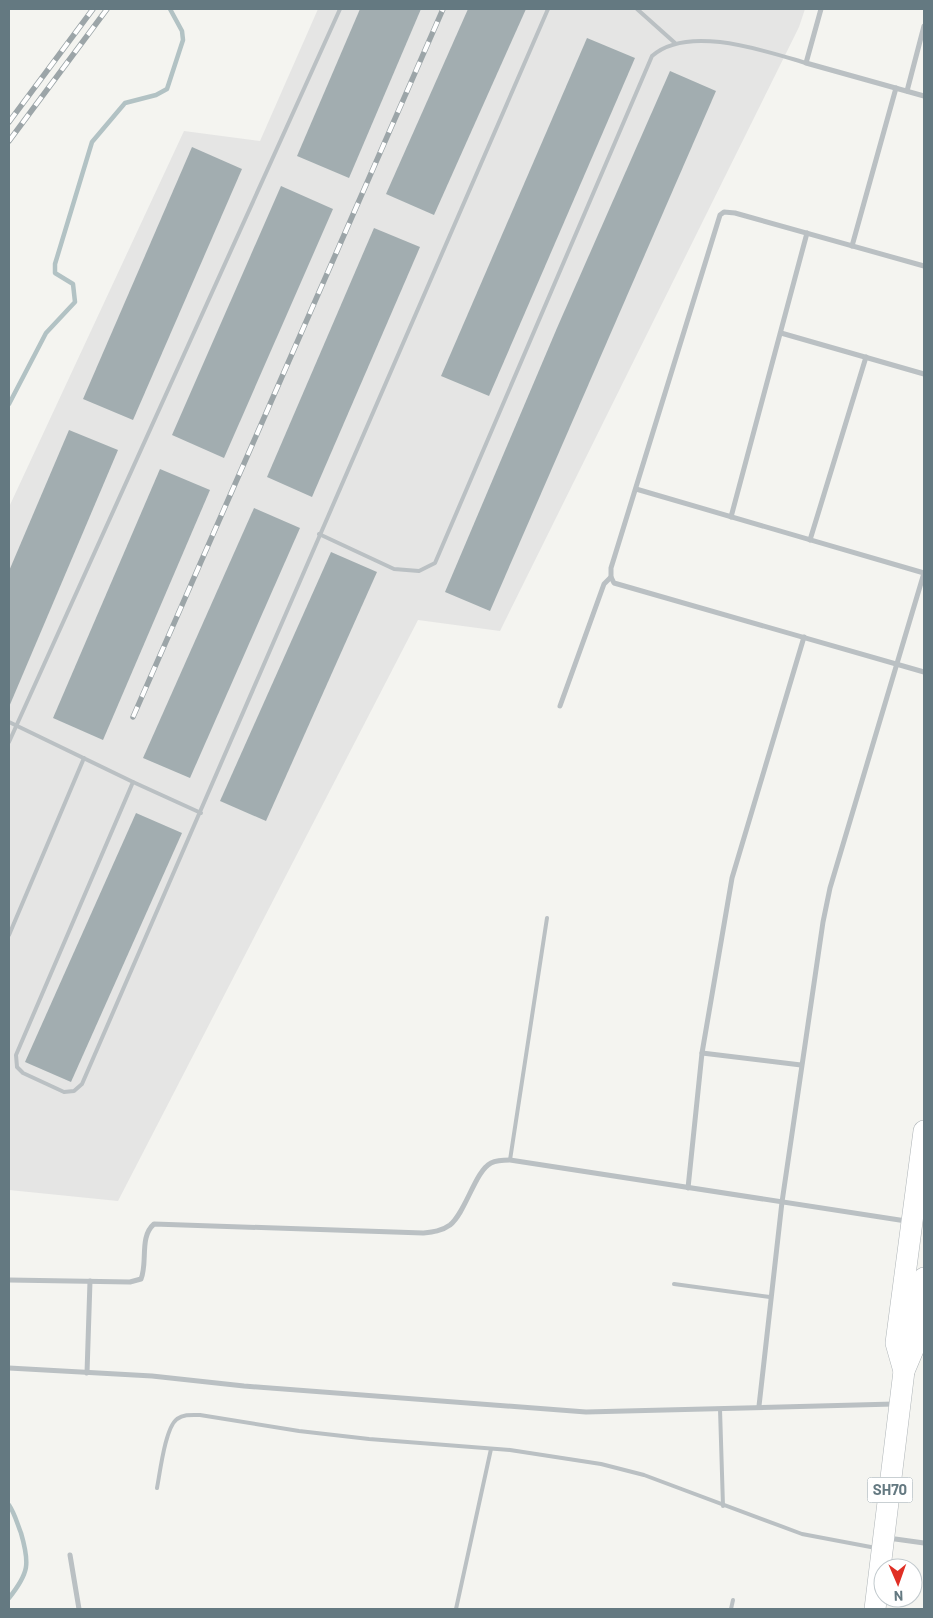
<svg xmlns="http://www.w3.org/2000/svg" width="933" height="1618" font-family="Barlow,sans-serif">
<style>
.built{fill:#e5e5e4}
.lines{fill:none;stroke-linecap:round;stroke-linejoin:round}
.stream{stroke:#b2c2c4;stroke-width:4.5}
.building{fill:#a2adb0}
.primary-casing{stroke:#aeb4b7;stroke-width:22}
.service{stroke:#bac0c3;stroke-width:4}
.minor{stroke:#bac0c3;stroke-width:5}
.primary{stroke:#fff;stroke-width:21}
.rail-casing{stroke:#9ca5a8;stroke-width:5.5}
.rail{stroke:#fff;stroke-width:4;stroke-dasharray:11;stroke-linecap:butt}
.labels{text-anchor:middle;stroke-width:5;stroke-linejoin:round;paint-order:stroke}
.shield{fill:#fff;stroke:#92a1a7;stroke-width:1}
.shield-label{font-size:15px;font-weight:bold;fill:#647981}
</style>
<rect width="100%" height="100%" fill="#f4f4f0"/>
<!-- built -->
<path class="built" d="M 318,9 L 805,9 L 799,27 L 500,631 L 418,620 L 118,1201 L 9,1190 L 9,507 L 184,131 L 260,141 Z"/>
<g class="lines">
<!-- stream -->
<g class="stream">
<path d="M 9,404 L 46,333 L 75,302 L 73,284 L 55,273 L 55,264 L 92,142 L 125,103 L 156,95 L 167,89 L 183,40 L 182,31 L 170,9"/>
<path d="M 9,1505 C 15,1514 17,1523 21,1533 C 30,1564 29,1573 9,1598"/>
</g>
</g>
<!-- building -->
<g class="building">
<path d="M 360,9 L 421,9 L 349,178 L 297,156 Z"/>
<path d="M 468,9 L 526,9 L 434,215 L 386,194 Z"/>
<path d="M 587,38 L 635,58 L 489,396 L 441,376 Z"/>
<path d="M 670,71 L 716,91 L 490,611 L 445,592 L 557,328 Z"/>
<path d="M 192,147 L 242,169 L 133,420 L 83,399 Z"/>
<path d="M 281,186 L 333,209 L 224,458 L 172,435 Z"/>
<path d="M 374,228 L 420,247 L 312,497 L 267,477 Z"/>
<path d="M 69,430 L 118,450 L 9,707 L 9,571 Z"/>
<path d="M 160,469 L 210,490 L 103,740 L 53,718 Z"/>
<path d="M 254,508 L 300,528 L 190,778 L 143,758 Z"/>
<path d="M 331,552 L 377,572 L 266,821 L 220,801 Z"/>
<path d="M 136,813 L 182,833 L 71,1082 L 25,1062 Z"/>
</g>
<g class="lines">
<!-- primary casing -->
<g class="primary-casing">
<g id="primary">
<path d="M 904,1371 L 896,1343 L 924,1131"/>
<path d="M 875,1609 L 904,1371 L 915,1345 L 924,1278"/>
</g>
</g>
<!-- service -->
<g class="service">
<path d="M 637,9 L 675,43"/>
<path d="M 319,534 L 394,569 L 419,571 L 435,563 L 652,56 C 688,24 765,51 806,63"/>
<path d="M 9,722 L 133,782 L 16,1055 L 17,1067 L 23,1073 L 64,1092 L 74,1091 L 82,1084 L 548,9"/>
<path d="M 9,742 L 340,9"/>
<path d="M 133,782 L 201,813"/>
<path d="M 9,935 L 84,758"/>
<path d="M 510,1160 L 547,918"/>
<path d="M 674,1284 L 770,1297"/>
<path d="M 720,1409 L 723,1506"/>
<path d="M 157,1488 C 160,1473 165,1428 177,1419 C 184,1414 192,1415 200,1415 L 299,1431 L 369,1439 L 510,1450 L 601,1464 L 644,1475 L 802,1534 L 876,1548"/>
<path d="M 456,1609 L 491,1449"/>
<path d="M 731,1609 L 733,1600"/>
</g>
<!-- minor -->
<g class="minor">
<path d="M 821,9 L 806,63 L 924,96"/>
<path d="M 907,91 L 924,26"/>
<path d="M 852,246 L 896,88"/>
<path d="M 924,266 L 735,213 L 724,212 L 720,215 L 611,568 L 611,577 L 614,583 L 924,672"/>
<path d="M 781,333 L 924,374"/>
<path d="M 636,489 L 924,573"/>
<path d="M 731,517 L 807,233"/>
<path d="M 810,540 L 866,357"/>
<path d="M 560,706 L 604,584 L 611,577"/>
<path d="M 702,1053 L 801,1065"/>
<path d="M 688,1188 L 702,1053 L 732,878 L 804,637"/>
<path d="M 9,1280 L 130,1282 L 141,1279 C 148,1262 139,1237 154,1224 L 423,1233 C 432,1232 442,1231 450,1225 C 466,1212 475,1171 491,1163 C 497,1160 504,1160 510,1160 L 906,1221"/>
<path d="M 9,1368 L 152,1376 L 244,1386 L 586,1412 L 894,1404"/>
<path d="M 87,1373 L 90,1281"/>
<path d="M 759,1406 L 782,1202 L 823,922 L 830,888 L 924,573"/>
<path d="M 888,1538 L 924,1543"/>
<path d="M 70,1555 L 79,1609"/>
</g>
<!-- primary -->
<use href="#primary" class="primary"/>
<!-- rail casing -->
<g class="rail-casing">
<g id="rail">
<path d="M 9,122 L 93,9"/>
<path d="M 9,141 L 107,9"/>
<path d="M 133,717 L 443,9"/>
</g>
</g>
<!-- rail -->
<use href="#rail" class="rail"/>
</g>
<g class="labels">
<!-- shield labels -->
<rect class="shield" x="867.5" y="1477.5" width="45" height="25" rx="4"/>
<g class="shield-label">
<text x="890" y="1495">SH70</text>
</g>
</g>
<!-- border -->
<rect width="933" height="1618" fill="none" stroke="#647981" stroke-width="20"/>
<!-- north arrow -->
<g transform="translate(898 1583) rotate(178)"><circle r="24" fill="#ffffff" stroke="#c1c9cd"/>
<path d="M0-4L9 19L0 12L-9 19Z" fill="#e02f25"/>
<text y="-8" font-size="14" font-weight="bold" text-anchor="middle" fill="#647981">N</text>
</g>
</svg>
